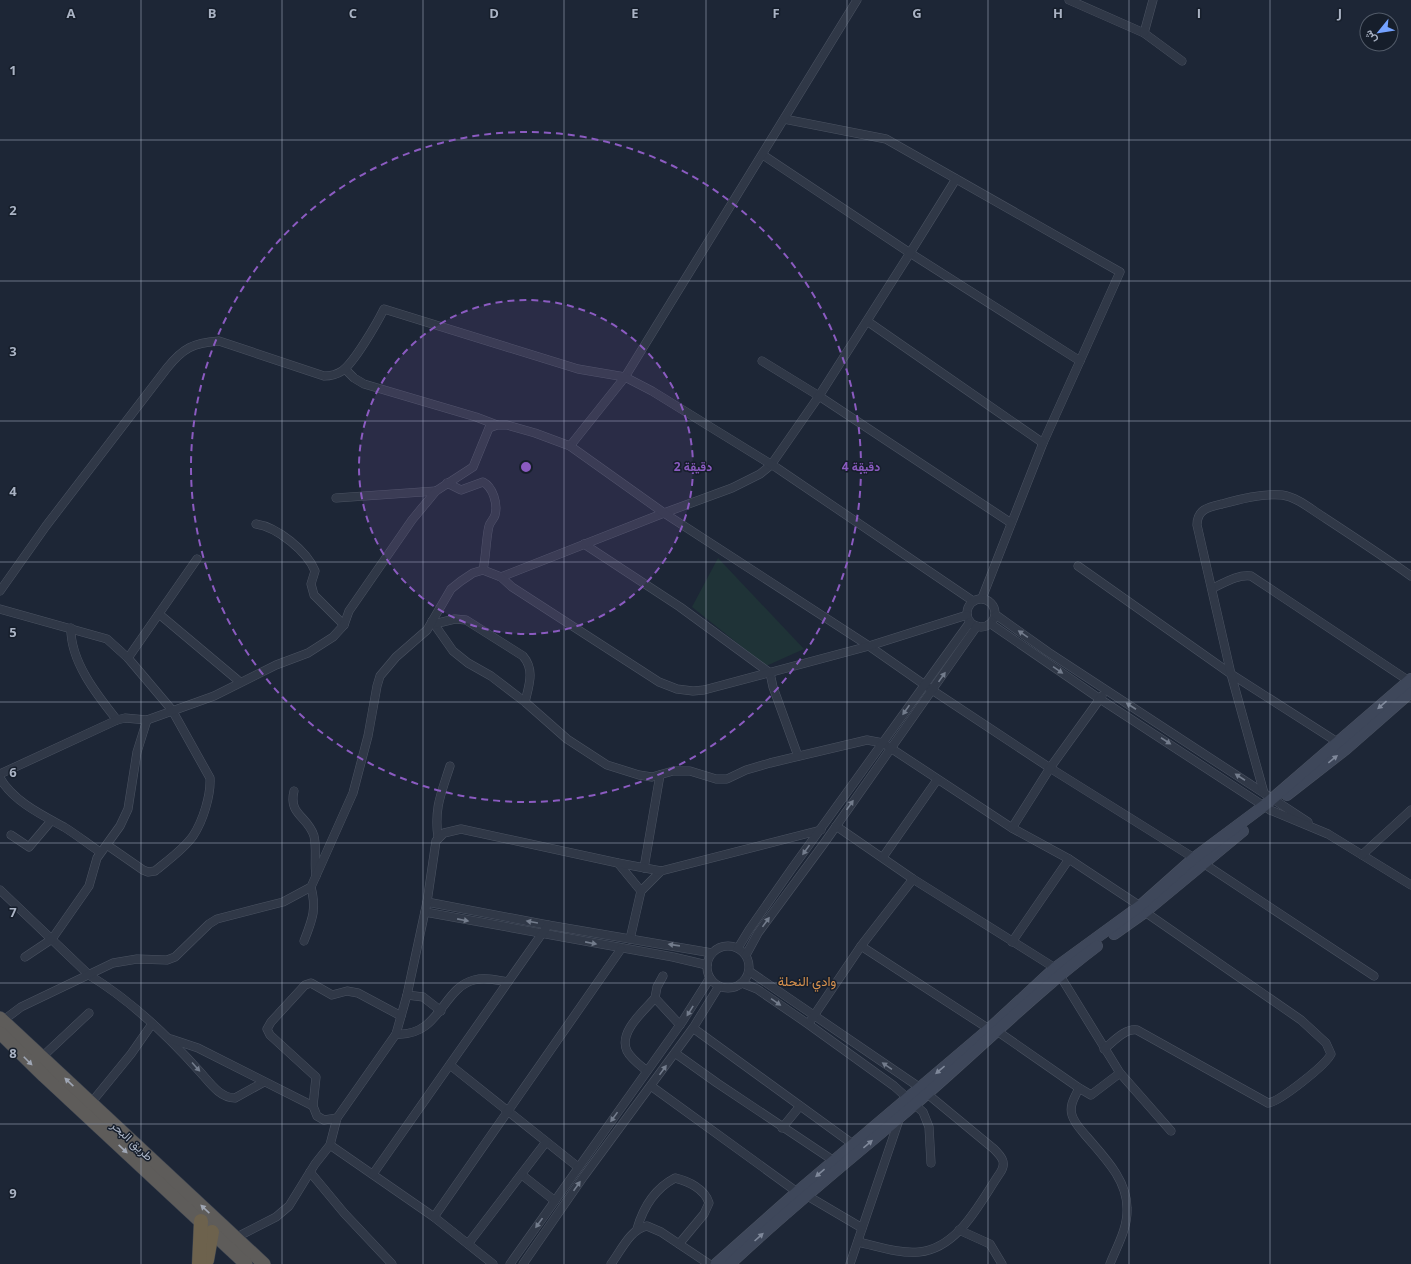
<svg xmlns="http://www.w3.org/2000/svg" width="1411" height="1264" font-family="'Open Sans',Vazirmatn,sans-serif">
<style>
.green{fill:#1f3337}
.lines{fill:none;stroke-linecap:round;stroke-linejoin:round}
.minor-casing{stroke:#4b5362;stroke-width:9}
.secondary-casing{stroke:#4b5362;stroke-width:12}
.trunk-casing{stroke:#38404e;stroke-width:14}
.motorway-casing{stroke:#38404e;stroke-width:15}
.minor{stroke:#303847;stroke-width:8}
.secondary{stroke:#3e475a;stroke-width:11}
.trunk{stroke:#5e5c5a;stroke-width:13}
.motorway{stroke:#6d624d;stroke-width:14}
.oneway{fill:#737c8c}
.oneway2{fill:#7f889a}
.oneway3{fill:#9fa6b4}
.grid{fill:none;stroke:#aab3c4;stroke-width:1;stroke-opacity:0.55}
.ring{fill:none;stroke:#8b5bc1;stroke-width:2;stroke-dasharray:7 5}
.labels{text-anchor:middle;stroke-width:3;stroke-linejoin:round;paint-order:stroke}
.street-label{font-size:12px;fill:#aab3c4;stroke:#161e2b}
.neighbourhood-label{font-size:13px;fill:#da934f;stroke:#161e2b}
.grid-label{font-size:13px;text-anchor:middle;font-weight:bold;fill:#aab3c4;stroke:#161e2b;stroke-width:3;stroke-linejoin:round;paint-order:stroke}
.centre{fill:#8b5bc1;stroke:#161e2b;stroke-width:2}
.ring-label{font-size:12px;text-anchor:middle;font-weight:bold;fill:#8b5bc1;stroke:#161e2b;stroke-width:3;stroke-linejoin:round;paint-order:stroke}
</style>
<rect width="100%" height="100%" fill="#1d2636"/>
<!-- green -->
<path class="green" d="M 718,558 L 804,649 L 766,666 L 692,607 Z"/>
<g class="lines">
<!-- minor casing -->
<g class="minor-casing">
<g id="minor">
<path d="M 1069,0 L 1144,33 L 1182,61"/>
<path d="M 1144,33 L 1153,0"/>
<path d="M 784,119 L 886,139 L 1120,272 L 1080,361"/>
<path d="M 763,155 L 910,253 L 1080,361 L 1043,443 L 982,598"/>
<path d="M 867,321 L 1043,443"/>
<path d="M 762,361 L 819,396 L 1011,523"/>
<path d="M 345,369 L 354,378 L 364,384 L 476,417 L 497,425"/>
<path d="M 570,446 L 625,377 L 857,0"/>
<path d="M 447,483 L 461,490 L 483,482 C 493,487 498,504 495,515 C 494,519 490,522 489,526 C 486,538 486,557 483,570"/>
<path d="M 336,498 L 436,491"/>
<path d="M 256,524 C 277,527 307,551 315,571 L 311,584 L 314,595 L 344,625"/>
<path d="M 584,544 L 680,607 L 770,673 L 773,687 L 798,756"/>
<path d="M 1078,566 L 1231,674 L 1342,745"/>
<path d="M 501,577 L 664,513 L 732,488 L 760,474 L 771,465 L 819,396 L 910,253 L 956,179"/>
<path d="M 1213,588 C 1224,583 1238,574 1251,576 L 1409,681"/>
<path d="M 0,591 L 46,526 L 167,368 C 183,348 193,343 219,341 L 324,376 C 331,376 336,375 342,371 C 354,363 377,323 384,309 L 578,369 L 625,377 L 652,391 L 777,468 L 973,601"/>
<circle cx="981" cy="613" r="14"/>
<path d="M 0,609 L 107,639 L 128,658 L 172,710 L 210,778 C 211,795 203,821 193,836 C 184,849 167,861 155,871 L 148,872 L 143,870 L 107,845"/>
<path d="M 159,614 L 240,682"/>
<path d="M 996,615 L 1048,652 L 1308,822"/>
<path d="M 432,621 L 453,651 L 468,663 L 491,676 L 525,702 L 567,739 L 607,765 L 639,775 L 652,777 L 673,771 L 690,771 L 716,779 L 727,779 L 746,770 L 770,763 L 867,740 L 883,743 L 1012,828 L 1069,859 L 1140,906"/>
<path d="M 434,624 L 455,619 L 466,620 L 523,656 C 535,670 529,685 525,702"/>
<path d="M 991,624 L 1100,699 L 1270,810 L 1328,834 L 1411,885"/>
<path d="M 71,628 C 70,661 97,695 117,720"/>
<path d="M 128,658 L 197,559"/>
<path d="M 0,774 L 117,720 L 125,718 L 147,720 L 214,696 L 276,665 L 308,653 L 333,637 L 344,625 L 349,611 L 412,520 L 436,491 L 473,467 L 489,428 L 497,425 L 507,425 L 535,433 L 570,446 L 664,513 L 869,646 L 932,690 L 1050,768 L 1194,858"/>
<path d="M 0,778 C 13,801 42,815 64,827 C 77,835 88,844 100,852"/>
<path d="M 294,791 C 288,815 308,816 314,836 C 317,848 314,864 316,876"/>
<path d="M 1264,793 L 1231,674 L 1197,525 C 1197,509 1209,507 1222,504 C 1240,499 1263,493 1282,495 C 1297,497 1312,510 1325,518 C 1354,537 1383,556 1411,576"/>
<path d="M 836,826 L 913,879 L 1055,968"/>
<path d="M 1012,828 L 1050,768 L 1102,696"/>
<path d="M 11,835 L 29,847 L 51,821"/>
<path d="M 438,838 C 434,808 441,794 450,766"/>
<path d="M 1362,855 L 1411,810"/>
<path d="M 883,857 L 937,780"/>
<path d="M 618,863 L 641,891 L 630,939"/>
<path d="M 1203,863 L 1374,976"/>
<path d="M 644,868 L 660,775"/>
<path d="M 0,890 L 89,975 C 130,1000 169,1037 201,1073 C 210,1083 220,1098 235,1098 L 264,1082"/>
<path d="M 641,891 L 661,871 L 821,830"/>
<path d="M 427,902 L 548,925 L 712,953"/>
<path d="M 425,912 L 673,957 L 707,965"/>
<path d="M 304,941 C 312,920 317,910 311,887"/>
<path d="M 1012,942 L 1069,859"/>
<path d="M 861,946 L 989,1029"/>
<circle cx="728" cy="967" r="21"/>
<path d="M 738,948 L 749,930 L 793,867 L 970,622"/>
<path d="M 746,955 L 758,933 L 825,842 L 977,626"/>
<path d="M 25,957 L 52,939 L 89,886 L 97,858 L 120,826 L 128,809 L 137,752 L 147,720"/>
<path d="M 749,971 L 919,1087 L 994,1149 C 1002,1157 1007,1163 1000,1173 C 980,1202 959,1248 919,1252 C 899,1254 877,1246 858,1242"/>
<path d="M 1059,974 L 1120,1073 L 1171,1131"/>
<path d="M 663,976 L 657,987 L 655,998 L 680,1025"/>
<path d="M 742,983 L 757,989 L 808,1024 L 894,1086 L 923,1112 L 929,1127 L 931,1163"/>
<path d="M 407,995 L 423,997 L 441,1011"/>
<path d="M 811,1020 L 861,946 L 913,879"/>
<path d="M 1,1022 L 21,1007 L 113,963 L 137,959 L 167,960 L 175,957 L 209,924 L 217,919 L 283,902 L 311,887 L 353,793 L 368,736 L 377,686 L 380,676 L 396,657 L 427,630 L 451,589 L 461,581 L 473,573 L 483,570 L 501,577 L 512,587 L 659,682 L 677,689 L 693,691 L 704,690 L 869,646 L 967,615"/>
<path d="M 693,1028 L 854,1145"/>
<path d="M 997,1031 L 1079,1088 L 1091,1095 L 1120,1073"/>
<path d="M 396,1034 C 440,1037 442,988 474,980 C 485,977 497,980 508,982"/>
<path d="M 171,1039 L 198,1048 L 313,1106"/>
<path d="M 1104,1049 C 1113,1042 1125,1028 1137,1030 L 1268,1103 C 1279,1102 1326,1065 1331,1054 L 1326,1043 L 1301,1020 L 1145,912"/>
<path d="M 675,1053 L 717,1083 L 834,1161"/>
<path d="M 42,1057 L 89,1013"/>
<path d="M 450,1065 L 578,1167"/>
<path d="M 647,1071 C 641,1066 631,1059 627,1051 C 618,1032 644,1011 655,998"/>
<path d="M 651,1086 L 797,1192"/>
<path d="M 1079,1088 C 1075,1097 1069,1105 1072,1115 C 1074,1123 1082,1131 1087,1137 C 1105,1158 1127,1180 1127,1208 C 1128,1228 1117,1246 1110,1264"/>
<path d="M 91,1103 L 131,1054 L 152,1024"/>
<path d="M 337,1118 L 324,1120 L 317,1116 L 313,1106 L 316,1077 L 270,1035 L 267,1029 L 271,1022 L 305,985 L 311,983 L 332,995 L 347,991 L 358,993 L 401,1016"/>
<path d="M 782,1128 L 800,1106"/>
<path d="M 330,1145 L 434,1217 L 493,1264"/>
<path d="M 310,1172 L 344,1213 L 392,1264"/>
<path d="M 373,1174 L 548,925"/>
<path d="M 522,1175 L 555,1201"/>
<path d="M 806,1195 L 862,1228"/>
<path d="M 434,1217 L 621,949"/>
<path d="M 637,1229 C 643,1208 654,1189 675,1178 C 688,1181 705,1189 709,1203 L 704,1214 L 679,1244"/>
<path d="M 959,1230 L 990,1244 L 1002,1264"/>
<path d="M 237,1237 L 276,1217 L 289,1206 L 315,1164 L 330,1145 L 337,1118 L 396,1034 L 407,995 L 427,902 L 436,841 L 444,833 L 461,829 L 618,863 L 661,871"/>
<path d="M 468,1244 L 546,1142"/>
<path d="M 510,1264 L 682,1022 L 710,978"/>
<path d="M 523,1264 L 584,1176 L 693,1028 L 719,986"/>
<path d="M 611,1264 C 621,1251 630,1229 647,1226 L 661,1232 L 709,1264"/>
<path d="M 850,1264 L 900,1117"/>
</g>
</g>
<!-- secondary casing -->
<g class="secondary-casing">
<g id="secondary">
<path d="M 1287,795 L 1346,749 L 1411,692"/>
<path d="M 1114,934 L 1145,912 L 1243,831"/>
<path d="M 716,1264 L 797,1192 L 989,1029 L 1055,968 L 1140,906 L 1194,858 L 1265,805 L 1411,679"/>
<path d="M 730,1264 C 789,1208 852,1158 914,1105 C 975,1053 1032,995 1097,946"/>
</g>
</g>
<!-- trunk casing -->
<g class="trunk-casing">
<g id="trunk">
<path d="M 0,1018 L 264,1264"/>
<path d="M 0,1033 L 44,1076 L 246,1264"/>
</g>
</g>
<!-- motorway casing -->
<g class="motorway-casing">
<g id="motorway">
<path d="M 207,1260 L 212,1232"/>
<path d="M 199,1264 L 201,1221"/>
</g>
</g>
<!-- minor -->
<use href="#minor" class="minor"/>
<!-- secondary -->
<use href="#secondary" class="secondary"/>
<!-- trunk -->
<use href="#trunk" class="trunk"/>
<!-- motorway -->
<use href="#motorway" class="motorway"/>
</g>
<!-- one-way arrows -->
<defs><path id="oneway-solid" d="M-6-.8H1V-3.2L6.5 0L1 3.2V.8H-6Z"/></defs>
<g class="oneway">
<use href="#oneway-solid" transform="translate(1023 634) rotate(-145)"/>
<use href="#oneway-solid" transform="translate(1058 670) rotate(34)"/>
<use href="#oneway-solid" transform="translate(942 677) rotate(-55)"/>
<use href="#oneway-solid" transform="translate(1131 706) rotate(-147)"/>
<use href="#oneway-solid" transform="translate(906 710) rotate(125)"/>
<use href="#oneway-solid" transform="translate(1166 741) rotate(33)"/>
<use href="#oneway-solid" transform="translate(1240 777) rotate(-147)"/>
<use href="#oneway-solid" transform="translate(850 805) rotate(-55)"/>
<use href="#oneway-solid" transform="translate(806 850) rotate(126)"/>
<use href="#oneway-solid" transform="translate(463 920) rotate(11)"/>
<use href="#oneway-solid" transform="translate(532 922) rotate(-170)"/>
<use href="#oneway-solid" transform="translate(766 922) rotate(-54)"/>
<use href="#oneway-solid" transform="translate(591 943) rotate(11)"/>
<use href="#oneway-solid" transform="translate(674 945) rotate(-172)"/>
<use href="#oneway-solid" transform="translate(776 1002) rotate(34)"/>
<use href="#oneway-solid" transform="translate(690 1011) rotate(122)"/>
<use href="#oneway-solid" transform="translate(887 1066) rotate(-146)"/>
<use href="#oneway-solid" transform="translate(196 1067) rotate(48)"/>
<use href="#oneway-solid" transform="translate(663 1070) rotate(-54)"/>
<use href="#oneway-solid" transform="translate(614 1117) rotate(126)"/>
<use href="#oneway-solid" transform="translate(577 1186) rotate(-55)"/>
<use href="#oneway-solid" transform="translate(539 1223) rotate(126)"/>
</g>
<g class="oneway2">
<use href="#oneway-solid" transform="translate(1382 705) rotate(139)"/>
<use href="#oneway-solid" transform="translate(1333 759) rotate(-39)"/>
<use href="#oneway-solid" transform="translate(940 1070) rotate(140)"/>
<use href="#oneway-solid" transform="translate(868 1144) rotate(-40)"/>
<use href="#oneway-solid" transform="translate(820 1173) rotate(140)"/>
<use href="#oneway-solid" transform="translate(759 1237) rotate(-42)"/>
</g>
<g class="oneway3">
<use href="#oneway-solid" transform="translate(28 1061) rotate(45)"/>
<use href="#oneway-solid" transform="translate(69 1082) rotate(-137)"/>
<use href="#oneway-solid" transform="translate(123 1149) rotate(43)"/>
<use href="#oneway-solid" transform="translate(205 1209) rotate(-137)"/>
</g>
<!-- grid -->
<path class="grid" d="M 141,0 L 141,1264M 282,0 L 282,1264M 423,0 L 423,1264M 564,0 L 564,1264M 706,0 L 706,1264M 847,0 L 847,1264M 988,0 L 988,1264M 1129,0 L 1129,1264M 1270,0 L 1270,1264M 0,140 L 1411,140M 0,281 L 1411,281M 0,421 L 1411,421M 0,562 L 1411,562M 0,702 L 1411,702M 0,843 L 1411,843M 0,983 L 1411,983M 0,1124 L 1411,1124"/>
<!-- distance rings -->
<circle cx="526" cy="467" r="167" fill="#8b5bc1" fill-opacity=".12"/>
<g class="ring">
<circle cx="526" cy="467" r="167"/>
<circle cx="526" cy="467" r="335"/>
</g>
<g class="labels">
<!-- street labels -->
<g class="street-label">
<text transform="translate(132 1141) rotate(43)" y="4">طريق البحر</text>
</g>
<!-- neighbourhood labels -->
<g class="neighbourhood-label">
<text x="807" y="986">وادي النحلة</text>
</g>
</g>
<g class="grid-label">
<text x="71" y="18">A</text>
<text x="212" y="18">B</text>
<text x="353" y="18">C</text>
<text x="494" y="18">D</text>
<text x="635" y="18">E</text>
<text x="776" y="18">F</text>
<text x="917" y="18">G</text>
<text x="1058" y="18">H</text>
<text x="1199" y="18">I</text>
<text x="1340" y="18">J</text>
<text x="13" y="75">1</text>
<text x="13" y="215">2</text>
<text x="13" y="356">3</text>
<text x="13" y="496">4</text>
<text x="13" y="637">5</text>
<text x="13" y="777">6</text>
<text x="13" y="917">7</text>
<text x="13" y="1058">8</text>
<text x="13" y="1198">9</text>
</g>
<circle cx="526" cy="467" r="6" class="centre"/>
<g class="ring-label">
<text x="693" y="471">2 دقيقة</text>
<text x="861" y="471">4 دقيقة</text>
</g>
<!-- north arrow -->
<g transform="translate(1379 32) rotate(240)"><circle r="19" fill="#161e2b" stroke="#515a68"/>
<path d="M0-3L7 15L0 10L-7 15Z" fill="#74a2ff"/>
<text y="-6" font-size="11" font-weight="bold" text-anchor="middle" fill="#aab3c4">ش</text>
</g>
</svg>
